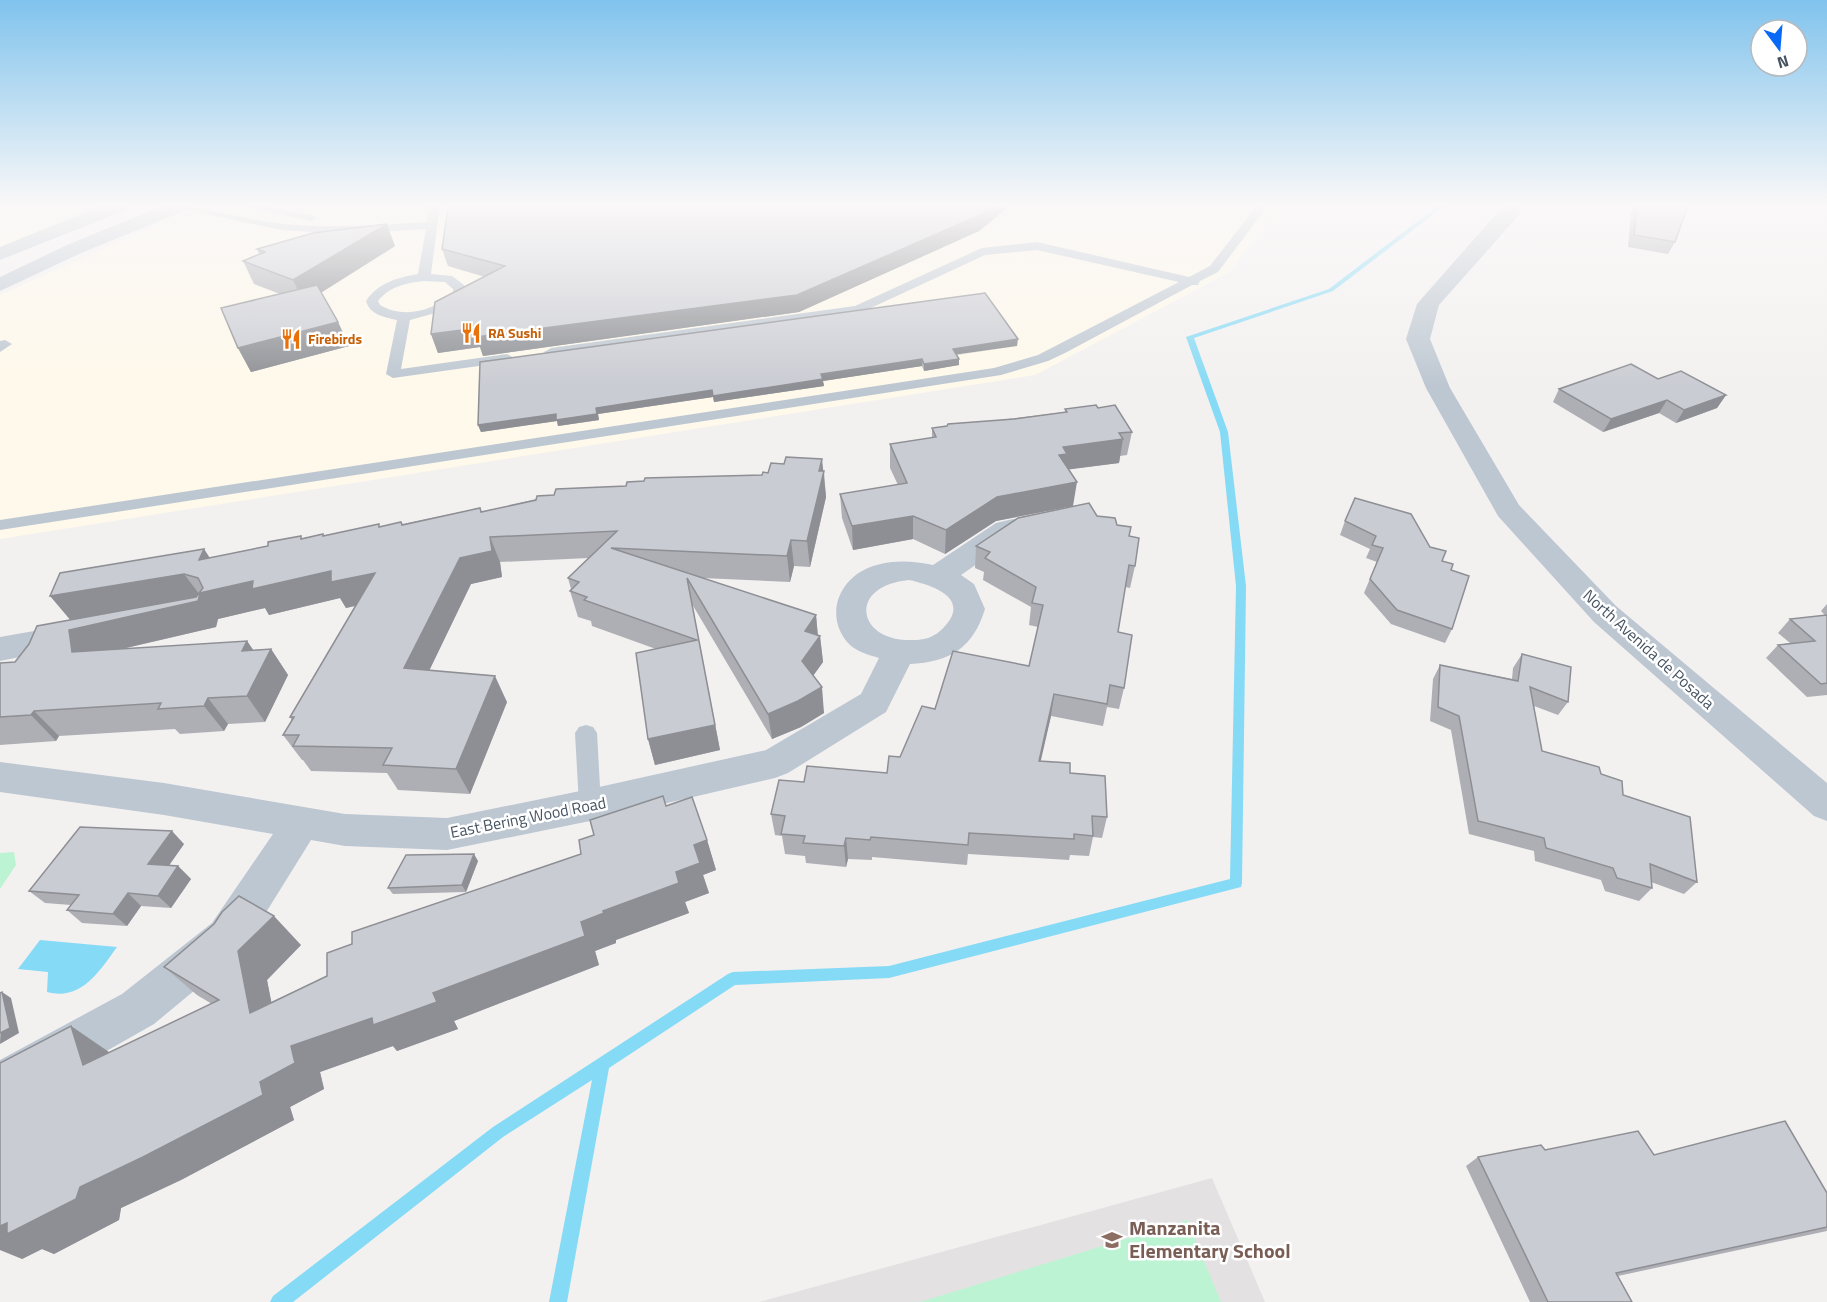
<svg xmlns="http://www.w3.org/2000/svg" width="1827" height="1302" font-family="'Titillium Web',sans-serif">
<style>
.commercial{fill:#fef9ea}
.education{fill:#e4e1e2}
.green{fill:#bcf4d3}
.water{fill:#85daf5}
.lines{fill:none;stroke-linecap:round;stroke-linejoin:round}
.stream{fill:#85daf5;fill-rule:evenodd}
.service{fill:#bdc7d1;fill-rule:evenodd}
.minor{fill:#bdc7d1;fill-rule:evenodd}
.tertiary{fill:#bdc7d1;fill-rule:evenodd}
.wall{fill:#aeafb5}
.shaded-wall{fill:#8d8f94}
.building{fill:#caccd3;stroke:#8d8f94;stroke-width:1.5}
.labels{text-anchor:middle;stroke-width:5;stroke-linejoin:round;paint-order:stroke}
.far-food-label{font-size:14px;font-weight:bold;fill:#c56008;stroke:#fff;text-anchor:start}
.street-label{font-size:16px;fill:#465360;stroke:#fff}
.near-education-label{font-size:20px;font-weight:bold;fill:#785e54;stroke:#fff;text-anchor:start}
</style>
<rect width="100%" height="100%" fill="#f3f0f0"/>
<!-- commercial -->
<g class="commercial">
<path d="M 0,204 L 112,204 L 0,250 Z"/>
<path d="M 212,204 L 1280,204 L 1230,272 L 1035,375 L 0,539 L 0,295 L 131,236 Z"/>
</g>
<!-- education -->
<path class="education" d="M 1212,1178 L 1265,1302 L 759,1302 Z"/>
<!-- green -->
<g class="green">
<path d="M 14,852 L 16,865 L 0,889 L 0,853 Z"/>
<path d="M 1187,1220 L 1221,1302 L 920,1302 Z"/>
</g>
<!-- water -->
<path class="water" d="M 40,940 L 117,947 C 99,972 81,1001 47,992 L 48,972 L 18,969 Z"/>
<g class="lines">
<!-- stream -->
<path class="stream" d="M 1440,204 L 1447,204 L 1333,291 L 1194,338 L 1228,432 L 1246,586 L 1242,883 L 1241,887 L 889,978 L 735,985 L 609,1068 L 567,1302 L 549,1302 L 592,1080 L 503,1137 L 293,1302 L 270,1302 L 273,1296 L 493,1127 L 728,974 L 733,972 L 889,966 L 1230,879 L 1236,586 L 1220,432 L 1186,337 L 1329,289 Z"/>
<!-- service -->
<g class="service">
<path d="M 156,204 C 199,204 240,219 284,224 C 332,229 379,225 427,222 L 429,204 L 440,204 L 431,274 L 452,276 L 464,285 L 465,294 L 446,310 L 410,320 L 401,369 L 507,354 L 514,358 L 507,362 L 393,378 L 386,374 L 397,320 C 384,317 370,315 366,301 C 379,282 397,278 418,274 L 426,229 L 346,234 L 282,230 ZM 424,281 L 445,282 L 453,289 L 453,293 C 433,311 404,319 380,305 L 378,301 C 390,286 407,283 424,281 Z"/>
<path d="M 234,204 L 258,204 L 311,215 L 317,218 L 311,221 Z"/>
<path d="M 1258,204 L 1269,204 L 1218,272 L 1200,281 L 1198,285 L 1192,285 L 1065,353 L 1048,361 L 1001,375 L 0,530 L 0,520 L 994,368 L 1038,355 L 1179,282 L 1037,250 L 985,255 L 858,314 L 551,356 L 544,352 L 551,348 L 855,306 L 982,248 L 1037,242 L 1189,277 L 1210,266 Z"/>
<path d="M 5,340 L 12,344 L 0,352 L 0,341 Z"/>
<path d="M 586,725 L 593,727 L 597,733 L 601,805 L 598,812 L 590,814 L 582,812 L 579,805 L 575,733 L 579,727 Z"/>
</g>
<!-- minor -->
<g class="minor">
<path d="M 1505,204 L 1524,204 L 1519,215 L 1439,305 L 1430,339 L 1450,388 L 1519,505 L 1616,606 L 1827,783 L 1827,821 L 1814,816 L 1594,622 L 1498,516 L 1426,388 L 1406,339 L 1417,304 Z"/>
<path d="M 1013,519 L 1023,521 L 1028,528 L 1023,535 L 1016,537 L 961,575 L 974,584 L 985,609 C 973,648 950,662 910,664 L 886,712 L 788,773 L 775,778 L 590,821 L 447,850 L 345,846 L 311,840 L 242,951 L 154,1024 L 17,1102 L 0,1108 L 0,1060 L 122,994 L 212,923 L 273,834 L 164,815 L 0,792 L 0,762 L 164,783 L 345,814 L 447,818 L 590,789 L 766,750 L 861,694 L 879,658 C 869,655 858,652 850,645 C 827,622 834,587 862,571 C 884,559 909,560 933,565 L 996,523 ZM 909,580 C 936,586 974,600 940,631 C 932,638 923,640 914,640 C 857,643 846,586 909,580 Z"/>
<path d="M 74,624 L 85,628 L 90,636 L 85,644 L 0,661 L 0,637 Z"/>
</g>
<!-- tertiary -->
<g class="tertiary">
<path d="M 106,204 L 133,204 L 131,208 L 0,260 L 0,247 Z"/>
<path d="M 167,204 L 193,204 L 191,208 L 81,253 L 0,291 L 0,277 L 67,245 Z"/>
</g>
</g>
<!-- wall -->
<g class="wall">
<path d="M 481,204 L 1012,204 L 979,231 L 799,312 L 483,356 L 480,347 L 438,353 L 431,334 L 485,277 L 448,266 L 442,249 Z"/>
<path d="M 1635,204 L 1683,204 L 1675,242 L 1668,254 L 1628,247 L 1631,211 Z"/>
<path d="M 395,246 L 321,293 L 338,322 L 349,346 L 251,372 L 238,348 L 280,294 L 254,284 L 243,261 L 259,254 L 257,249 Z"/>
<path d="M 1017,346 L 957,355 L 959,359 L 959,365 L 924,371 L 922,366 L 823,381 L 824,386 L 714,402 L 713,397 L 598,414 L 599,420 L 558,426 L 557,421 L 481,432 L 478,425 Z"/>
<path d="M 1658,379 L 1726,395 L 1717,408 L 1676,423 L 1659,413 L 1603,432 L 1553,402 L 1559,389 Z"/>
<path d="M 1098,408 L 1132,432 L 1127,455 L 1120,456 L 1119,463 L 1069,469 L 1073,506 L 996,521 L 945,554 L 913,539 L 853,550 L 842,518 L 840,494 L 898,485 L 890,468 L 890,444 L 932,438 L 932,428 L 1065,412 L 1065,409 Z"/>
<path d="M 824,471 L 826,497 L 810,567 L 794,566 L 790,582 L 702,578 L 816,615 L 818,635 L 820,636 L 823,662 L 813,676 L 824,713 L 801,727 L 772,739 L 692,604 L 720,750 L 655,765 L 648,739 L 656,649 L 592,626 L 591,621 L 578,617 L 570,591 L 571,589 L 568,578 L 589,558 L 500,562 L 502,577 L 471,584 L 429,670 L 507,702 L 470,794 L 398,790 L 387,773 L 311,771 L 303,760 L 302,760 L 283,735 L 292,721 L 290,717 L 355,606 L 346,608 L 340,598 L 269,615 L 265,608 L 218,619 L 216,627 L 122,649 L 247,641 L 253,650 L 271,649 L 288,675 L 265,722 L 228,724 L 224,731 L 180,734 L 175,729 L 59,736 L 56,741 L 0,745 L 0,663 L 15,662 L 70,620 L 204,549 L 209,558 L 323,534 L 324,536 L 380,527 L 401,522 L 403,524 L 480,508 L 482,512 L 554,495 L 626,486 L 762,475 L 768,473 Z"/>
<path d="M 1097,516 L 1117,525 L 1129,536 L 1135,566 L 1130,588 L 1125,587 L 1118,632 L 1124,688 L 1119,709 L 1107,707 L 1103,726 L 1051,716 L 1040,761 L 1070,773 L 1107,817 L 1102,838 L 1093,837 L 1089,856 L 1070,855 L 1069,860 L 968,854 L 967,865 L 872,857 L 872,860 L 848,859 L 846,867 L 806,863 L 805,856 L 785,854 L 782,836 L 775,835 L 771,814 L 804,782 L 887,773 L 900,757 L 935,709 L 1029,666 L 1038,627 L 1029,625 L 1031,607 L 983,580 L 984,572 L 975,568 L 976,546 Z"/>
<path d="M 1345,521 L 1430,547 L 1451,570 L 1452,629 L 1445,643 L 1391,624 L 1364,593 L 1377,562 L 1366,558 L 1370,549 L 1340,535 Z"/>
<path d="M 1827,604 L 1827,695 L 1807,697 L 1766,658 L 1778,645 L 1790,643 L 1778,633 L 1790,619 L 1826,616 L 1821,611 Z"/>
<path d="M 1522,654 L 1568,702 L 1558,715 L 1534,706 L 1542,751 L 1601,774 L 1623,795 L 1697,882 L 1684,894 L 1651,882 L 1652,888 L 1639,901 L 1605,891 L 1601,880 L 1535,861 L 1534,851 L 1469,834 L 1451,730 L 1430,721 L 1433,679 L 1440,665 L 1512,679 L 1513,668 Z"/>
<path d="M 666,806 L 707,840 L 716,870 L 703,875 L 709,893 L 685,902 L 689,913 L 616,940 L 616,943 L 595,951 L 599,965 L 454,1021 L 458,1029 L 397,1051 L 393,1046 L 320,1072 L 324,1089 L 290,1107 L 294,1120 L 181,1180 L 121,1208 L 119,1220 L 54,1254 L 42,1249 L 22,1259 L 71,1026 L 109,1053 L 212,1004 L 197,995 L 164,967 L 301,945 L 267,980 L 271,1002 L 327,976 L 352,944 L 581,854 L 594,835 Z"/>
<path d="M 184,844 L 169,865 L 178,866 L 191,879 L 171,908 L 141,906 L 127,926 L 82,923 L 67,910 L 71,905 L 45,903 L 29,891 Z"/>
<path d="M 478,861 L 466,892 L 393,894 L 388,888 Z"/>
<path d="M 1545,1150 L 1654,1155 L 1827,1193 L 1827,1231 L 1618,1276 L 1632,1302 L 1530,1302 L 1466,1166 L 1478,1157 Z"/>
</g>
<!-- shaded-wall -->
<g class="shaded-wall">
<path d="M 993,204 L 1012,204 L 979,231 L 799,312 L 483,356 L 480,347 L 438,353 L 431,334 Z"/>
<path d="M 387,224 L 395,246 L 304,303 L 293,280 Z"/>
<path d="M 338,322 L 349,346 L 251,372 L 238,348 Z"/>
<path d="M 1018,339 L 1017,346 L 953,355 L 953,349 Z"/>
<path d="M 922,359 L 922,366 L 823,381 L 824,386 L 714,402 L 713,396 L 821,374 Z"/>
<path d="M 959,359 L 959,365 L 924,371 L 924,364 Z"/>
<path d="M 712,390 L 713,397 L 598,414 L 599,420 L 558,426 L 557,421 L 481,432 L 478,425 Z"/>
<path d="M 1726,395 L 1717,408 L 1676,423 L 1684,410 Z"/>
<path d="M 1667,400 L 1659,413 L 1603,432 L 1611,419 Z"/>
<path d="M 1123,439 L 1119,463 L 1065,470 L 1059,455 L 1063,447 Z"/>
<path d="M 822,459 L 826,497 L 810,567 L 807,541 Z"/>
<path d="M 1077,482 L 1073,506 L 996,521 L 945,554 L 946,530 L 997,497 Z"/>
<path d="M 913,516 L 913,539 L 853,550 L 852,526 Z"/>
<path d="M 490,537 L 500,562 L 502,577 L 471,584 L 418,694 L 404,668 L 460,558 Z"/>
<path d="M 791,540 L 794,566 L 790,582 L 787,556 Z"/>
<path d="M 204,549 L 221,575 L 199,560 Z"/>
<path d="M 331,571 L 375,573 L 388,598 L 346,608 L 340,598 L 269,615 L 265,608 L 218,619 L 216,627 L 91,656 L 72,652 L 69,630 L 72,622 L 50,596 L 184,574 L 200,595 L 200,593 L 253,581 Z"/>
<path d="M 687,578 L 720,750 L 655,765 L 648,739 L 715,725 Z"/>
<path d="M 816,615 L 818,639 L 820,636 L 823,662 L 805,687 L 802,661 L 805,631 Z"/>
<path d="M 247,641 L 263,664 L 271,649 L 288,675 L 265,722 L 247,696 L 242,651 Z"/>
<path d="M 495,676 L 507,702 L 470,794 L 456,769 Z"/>
<path d="M 822,687 L 824,713 L 801,727 L 772,739 L 768,714 Z"/>
<path d="M 1054,694 L 1051,716 L 1036,782 L 1039,761 Z"/>
<path d="M 208,698 L 228,724 L 224,731 L 204,706 Z"/>
<path d="M 34,711 L 59,736 L 56,741 L 31,715 Z"/>
<path d="M 172,831 L 184,844 L 161,877 L 148,864 Z"/>
<path d="M 846,838 L 848,859 L 846,867 L 844,846 Z"/>
<path d="M 707,840 L 716,870 L 703,875 L 709,893 L 685,902 L 689,913 L 616,940 L 616,943 L 595,951 L 599,965 L 454,1021 L 458,1029 L 397,1051 L 393,1046 L 320,1072 L 324,1089 L 290,1107 L 294,1120 L 181,1180 L 121,1208 L 119,1220 L 54,1254 L 42,1249 L 22,1259 L 0,1250 L 0,1225 L 80,1187 L 260,1082 L 291,1046 L 433,993 L 581,922 L 676,872 L 694,845 Z"/>
<path d="M 474,854 L 478,861 L 466,892 L 462,885 Z"/>
<path d="M 178,866 L 191,879 L 171,908 L 158,896 Z"/>
<path d="M 128,893 L 141,906 L 127,926 L 113,914 Z"/>
<path d="M 274,916 L 301,945 L 267,980 L 279,1040 L 250,1013 L 238,951 Z"/>
<path d="M 2,992 L 11,998 L 19,1033 L 0,1044 Z"/>
<path d="M 71,1026 L 109,1052 L 121,1091 L 83,1065 Z"/>
</g>
<!-- building -->
<g class="building">
<path d="M 481,204 L 993,204 L 980,215 L 797,295 L 476,337 L 477,328 L 431,334 L 435,302 L 505,266 L 442,249 L 448,208 Z"/>
<path d="M 1637,204 L 1683,204 L 1688,206 L 1675,242 L 1634,235 Z"/>
<path d="M 387,224 L 293,280 L 243,261 L 265,252 L 257,249 L 313,233 Z"/>
<path d="M 317,285 L 338,322 L 238,348 L 221,308 Z"/>
<path d="M 985,293 L 1018,339 L 953,349 L 959,359 L 924,364 L 922,359 L 821,374 L 823,379 L 713,396 L 712,390 L 596,408 L 597,414 L 556,420 L 556,414 L 478,425 L 480,362 Z"/>
<path d="M 1631,364 L 1658,379 L 1681,371 L 1726,395 L 1684,410 L 1667,400 L 1611,419 L 1559,389 Z"/>
<path d="M 1096,405 L 1098,408 L 1115,405 L 1132,432 L 1119,433 L 1123,439 L 1063,447 L 1067,454 L 1059,455 L 1077,482 L 997,497 L 946,530 L 913,516 L 852,526 L 840,494 L 907,483 L 890,444 L 936,437 L 932,428 L 947,426 L 948,424 L 1014,419 L 1067,412 L 1065,409 Z"/>
<path d="M 786,457 L 822,459 L 819,471 L 824,471 L 807,541 L 791,540 L 787,556 L 611,548 L 816,615 L 805,631 L 820,636 L 802,661 L 822,687 L 798,701 L 768,714 L 687,578 L 715,725 L 648,739 L 636,653 L 697,640 L 584,600 L 587,597 L 570,591 L 579,582 L 568,578 L 617,531 L 490,537 L 492,551 L 460,558 L 404,668 L 495,676 L 456,769 L 383,765 L 392,748 L 293,746 L 299,735 L 283,735 L 294,717 L 290,717 L 375,573 L 331,582 L 331,571 L 252,589 L 253,581 L 200,593 L 198,601 L 69,630 L 72,652 L 247,641 L 242,651 L 271,649 L 247,696 L 208,698 L 204,706 L 158,709 L 161,703 L 34,711 L 31,715 L 0,717 L 0,663 L 15,662 L 29,644 L 37,626 L 196,597 L 203,588 L 198,578 L 184,574 L 50,596 L 60,573 L 204,549 L 199,560 L 268,546 L 268,542 L 301,536 L 301,539 L 323,534 L 323,536 L 379,524 L 379,527 L 401,522 L 402,525 L 480,508 L 481,512 L 536,500 L 537,496 L 554,495 L 556,489 L 626,486 L 627,482 L 644,481 L 645,478 L 762,475 L 763,472 L 768,473 L 771,463 L 784,464 Z"/>
<path d="M 1355,498 L 1411,514 L 1430,547 L 1446,551 L 1442,561 L 1453,564 L 1451,570 L 1469,576 L 1452,629 L 1397,610 L 1370,579 L 1383,548 L 1372,545 L 1376,536 L 1345,521 Z"/>
<path d="M 1089,503 L 1097,516 L 1115,518 L 1117,525 L 1131,527 L 1129,536 L 1139,538 L 1135,566 L 1129,565 L 1118,632 L 1132,635 L 1124,688 L 1110,685 L 1107,704 L 1054,694 L 1039,761 L 1070,763 L 1070,773 L 1105,776 L 1107,817 L 1092,816 L 1093,836 L 1074,834 L 1074,839 L 969,833 L 968,845 L 871,837 L 870,840 L 846,838 L 844,846 L 803,843 L 805,836 L 781,834 L 785,816 L 771,814 L 779,780 L 804,782 L 807,766 L 887,773 L 889,756 L 900,757 L 922,706 L 935,709 L 953,651 L 1029,666 L 1043,605 L 1032,603 L 1036,587 L 985,558 L 990,552 L 976,546 L 1018,518 Z"/>
<path d="M 1827,615 L 1827,683 L 1821,684 L 1778,645 L 1815,641 L 1790,619 Z"/>
<path d="M 1522,654 L 1571,667 L 1568,702 L 1530,687 L 1542,751 L 1599,767 L 1601,774 L 1622,781 L 1623,795 L 1690,817 L 1697,882 L 1650,864 L 1652,888 L 1617,878 L 1613,868 L 1546,848 L 1544,838 L 1478,821 L 1459,716 L 1438,707 L 1440,665 L 1518,681 Z"/>
<path d="M 663,796 L 666,806 L 692,797 L 707,840 L 694,845 L 700,863 L 676,872 L 679,883 L 603,911 L 604,913 L 581,922 L 585,936 L 433,993 L 437,1002 L 373,1025 L 372,1018 L 291,1046 L 295,1063 L 260,1082 L 263,1095 L 143,1157 L 80,1187 L 76,1199 L 7,1234 L 7,1223 L 0,1226 L 0,1063 L 71,1026 L 83,1065 L 219,1000 L 164,967 L 214,924 L 222,912 L 239,896 L 274,916 L 238,951 L 250,1013 L 327,976 L 327,953 L 352,944 L 352,932 L 581,854 L 579,840 L 594,835 L 590,820 Z"/>
<path d="M 80,827 L 172,831 L 148,864 L 178,866 L 158,896 L 128,893 L 113,914 L 67,910 L 79,895 L 29,891 Z"/>
<path d="M 474,854 L 462,885 L 388,888 L 406,855 Z"/>
<path d="M 2,992 L 10,1028 L 0,1033 L 0,993 Z"/>
<path d="M 1785,1121 L 1827,1193 L 1827,1227 L 1616,1273 L 1632,1302 L 1548,1302 L 1478,1157 L 1541,1145 L 1545,1150 L 1638,1131 L 1654,1155 Z"/>
</g>
<!-- sky -->
<linearGradient id="sky" x2="0" y2="1"><stop stop-color="#80c3ed"/><stop offset="0.53" stop-color="#faf8f8"/><stop offset="1" stop-color="#faf8f8" stop-opacity="0"/></linearGradient>
<rect width="1827" height="387" fill="url(#sky)"/>
<!-- icons -->
<defs>
<g id="restaurant-bare" transform="scale(1.62)"><path d="M-5-6h1v4h1v-4h1v4h1v-4h1v5L-1.5 .5V6h-2V.5L-5-1ZM5-6V6H3V1.5H1.5Q1.5-4 5-6Z" fill="#e8710a" stroke="#fff" stroke-width="2.5" paint-order="stroke"/></g>
<g id="school-bare" transform="scale(1.62)"><path d="M0-5L7-2L0 1L-7-2ZM-4 1L0 2.5L4 1V4Q0 6-4 4Z" fill="#8d6e63" stroke="#fff" stroke-width="2.5" paint-order="stroke"/></g>
</defs>
<g fill-rule="evenodd">
<use href="#restaurant-bare" x="471" y="333"/>
<use href="#restaurant-bare" x="291" y="339"/>
<use href="#school-bare" x="1112" y="1240"/>
</g>
<g class="labels">
<!-- far-food labels -->
<g class="far-food-label">
<text x="488" y="338">RA Sushi</text>
<text x="308" y="344">Firebirds</text>
</g>
<!-- street labels -->
<g class="street-label">
<text transform="translate(1649 649) rotate(42)" y="6">North Avenida de Posada</text>
<text transform="translate(528 817) rotate(-11)" y="6">East Bering Wood Road</text>
</g>
<!-- near-education labels -->
<g class="near-education-label">
<text x="1129" y="1235">Manzanita<tspan x="1129" dy="23">Elementary School</tspan></text>
</g>
</g>
<!-- north arrow -->
<g transform="translate(1779 48) rotate(164)"><circle r="28" fill="#ffffff" stroke="#b5babf" stroke-width="1.5"/>
<path d="M0-4.5L10 22L0 15L-10 22Z" fill="#0869f6"/>
<text y="-9" font-size="16" font-weight="bold" text-anchor="middle" fill="#465360">N</text>
</g>
</svg>
